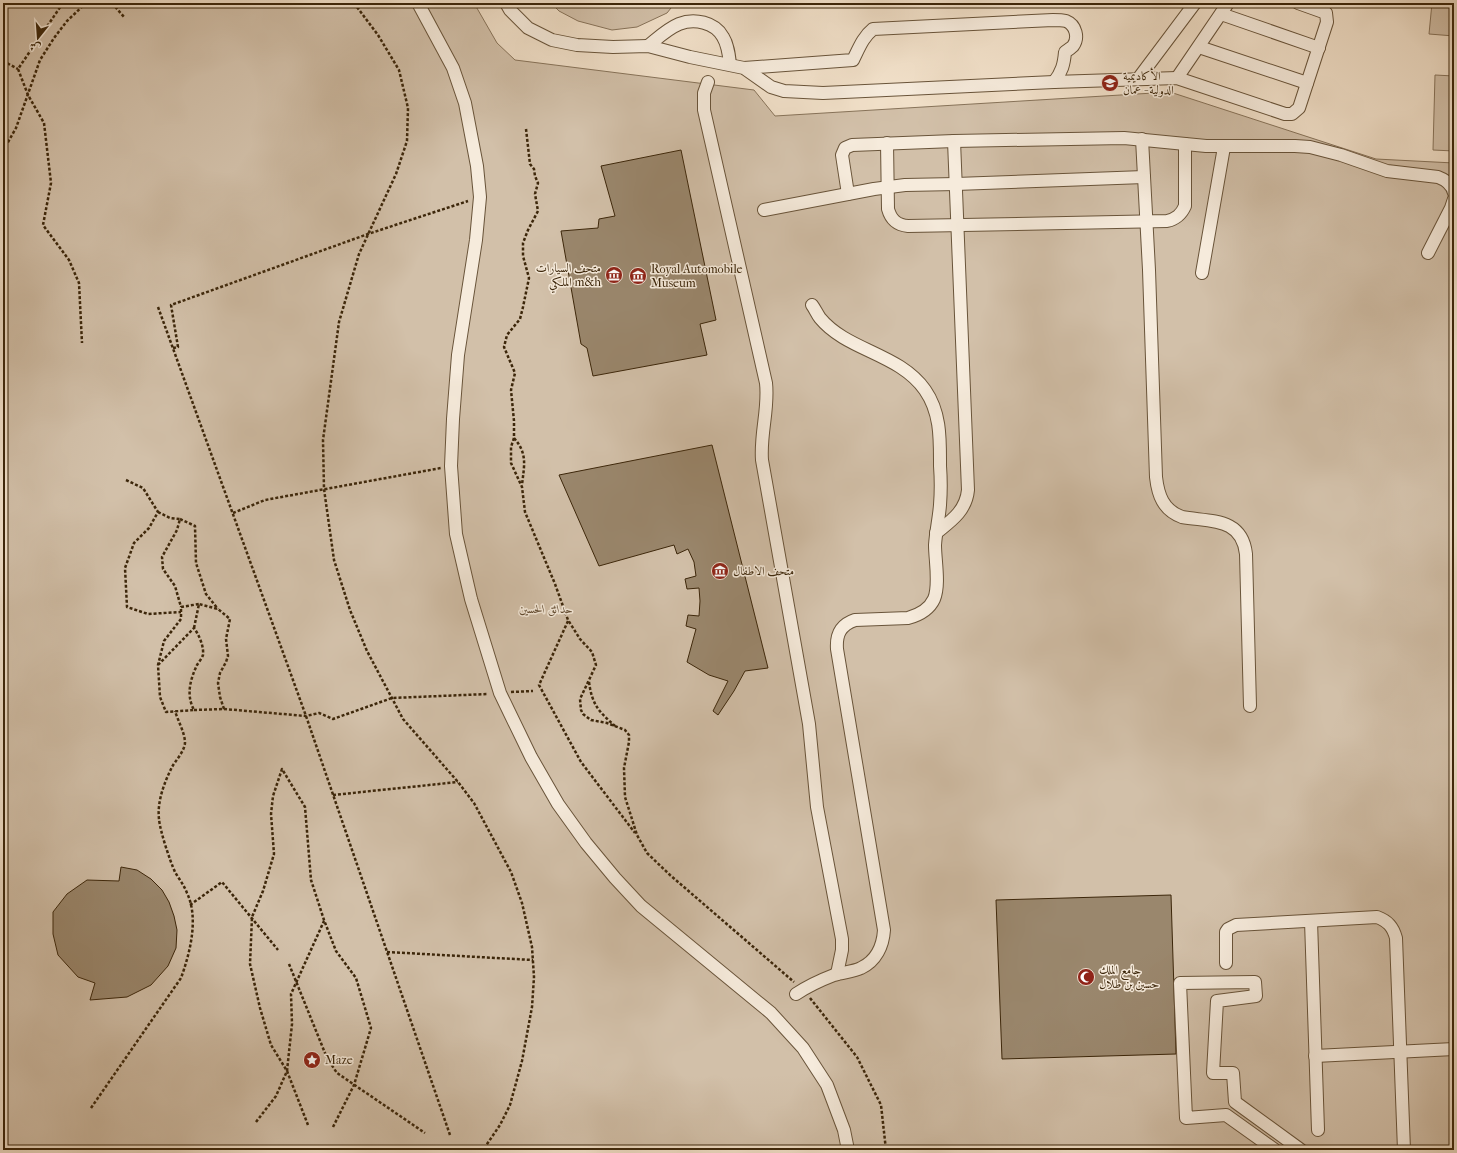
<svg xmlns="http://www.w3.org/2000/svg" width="1457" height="1153" font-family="'IM FELL French Canon',Amiri,serif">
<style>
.green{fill:#d2c0a9;stroke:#87735a}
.building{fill:#9a876d;stroke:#3c260a}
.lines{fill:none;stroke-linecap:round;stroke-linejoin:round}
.minor-casing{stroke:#69543a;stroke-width:14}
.path{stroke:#3c260a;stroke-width:2.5;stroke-dasharray:3 2;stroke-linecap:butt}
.minor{stroke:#f6ebdc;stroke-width:12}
.labels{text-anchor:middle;stroke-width:3;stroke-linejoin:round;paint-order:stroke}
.poi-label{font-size:12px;fill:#3c260a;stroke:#f6ebdc;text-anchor:start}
.park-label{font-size:12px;font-style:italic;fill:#624c32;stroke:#f6ebdc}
</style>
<rect width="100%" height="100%" fill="#f1e0c9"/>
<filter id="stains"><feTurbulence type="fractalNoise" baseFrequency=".005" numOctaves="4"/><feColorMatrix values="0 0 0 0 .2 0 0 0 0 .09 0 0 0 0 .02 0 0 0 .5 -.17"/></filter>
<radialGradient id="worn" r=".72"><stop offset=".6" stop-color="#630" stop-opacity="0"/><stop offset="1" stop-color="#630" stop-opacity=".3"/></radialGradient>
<!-- green -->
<g class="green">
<path d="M 3,3 L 474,3 L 497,43 L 515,60 L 754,90 L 775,116 L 1170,92 L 1376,159 L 1454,163 L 1454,1095 L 1449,1150 L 3,1150 Z"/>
<path d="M 551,3 L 675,3 L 667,13 L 637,27 L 612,30 L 578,21 L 559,11 Z"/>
<path d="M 1432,3 L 1454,3 L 1454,36 L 1429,34 Z"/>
<path d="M 1435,75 L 1454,76 L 1454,151 L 1433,150 Z"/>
</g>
<!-- building -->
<g class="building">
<path d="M 681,150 L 716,320 L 700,324 L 707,355 L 593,376 L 587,348 L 581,344 L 561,231 L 598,228 L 599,219 L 615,216 L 601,166 Z"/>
<path d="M 712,445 L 768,668 L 745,671 L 734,691 L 718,715 L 713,711 L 728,681 L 709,675 L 687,662 L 696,629 L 686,626 L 688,615 L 699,616 L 700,601 L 699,588 L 687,589 L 685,579 L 696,576 L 694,562 L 688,549 L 677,554 L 674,545 L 599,566 L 559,475 Z"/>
<path d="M 121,867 L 137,870 L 151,879 L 162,890 L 169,902 L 174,916 L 177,930 L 176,948 L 168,966 L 151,985 L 127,997 L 90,1000 L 95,983 L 78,977 L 58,955 L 53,934 L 53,912 L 67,894 L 87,880 L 119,881 Z"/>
<path d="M 1171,895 L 1176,1054 L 1002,1059 L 996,900 Z"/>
</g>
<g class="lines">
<!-- minor casing -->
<g class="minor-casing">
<g id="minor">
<path d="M 418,3 L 453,68 L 465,103 L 477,166 L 480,197 L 476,240 L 458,355 L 453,419 L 451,466 L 456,534 L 471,599 L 500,693 L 531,757 L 558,804 L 586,843 L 615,878 L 641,906 L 771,1013 L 803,1048 L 827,1085 L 844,1130 L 848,1150"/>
<path d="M 506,3 L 510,10 L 528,28 L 552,40 L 577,45 L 613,47 L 648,46 L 690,57 L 744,68 L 771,87 L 784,91 L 823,93 L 1054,82 L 1177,78 L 1285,114 L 1292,114 L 1299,108 L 1327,22 L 1326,13 L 1298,3"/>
<path d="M 1221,14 L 1319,48"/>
<path d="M 648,46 C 658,38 667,29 679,24 C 694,18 715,22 723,37 C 728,45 729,55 730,64"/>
<path d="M 1199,47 L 1307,83"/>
<path d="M 744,68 L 853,60 C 859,48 863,37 873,29 L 1053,20 C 1057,20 1062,20 1066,21 C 1076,25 1079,38 1073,46 C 1071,48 1068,50 1065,52 C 1064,64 1062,72 1054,82"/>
<path d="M 1177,78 L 1228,3"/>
<path d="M 1138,79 L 1195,3"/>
<path d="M 708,82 L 704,93 L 704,110 L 766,383 C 769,409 760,433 762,460 L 809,724 L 817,807 L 842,939 L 842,950 L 837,974"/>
<path d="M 1142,139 L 1149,270 L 1156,477 C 1158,495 1163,510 1182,517 C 1210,522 1242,517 1246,554 L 1250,706"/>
<path d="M 887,143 L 888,209 C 891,220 897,225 908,226 L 1167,221 C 1176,219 1181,215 1185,206 L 1185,144"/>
<path d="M 848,194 L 842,155 L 845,148 L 852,145 L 954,141 L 1124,138 L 1206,146 L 1295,146 L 1310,147 L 1341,155 L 1387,171 L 1438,177 C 1446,180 1452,184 1454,193"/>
<path d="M 764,210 L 874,189 L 905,185 L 956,184 L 1144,177"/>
<path d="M 1428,253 L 1451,208 L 1454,199"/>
<path d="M 1202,273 L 1224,147"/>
<path d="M 936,533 C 951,521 966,511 968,490 L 954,141"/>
<path d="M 1311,921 L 1318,1130"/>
<path d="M 1226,963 L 1226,932 L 1228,929 L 1236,925 L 1377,917 C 1388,921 1393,927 1396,938 L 1404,1150"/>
<path d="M 796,994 C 808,986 821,980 834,975 C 843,972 853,972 861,968 C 876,961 883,946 884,930 L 837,649 C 836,635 840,625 855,620 L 908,618 C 919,615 929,610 934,599 C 940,585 935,560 935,545 C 936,531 939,518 940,505 C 941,492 941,479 940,466 C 940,439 941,413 925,390 C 899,353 847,351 820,318 C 817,314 815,309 812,305"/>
<path d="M 1315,1056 L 1454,1049"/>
<path d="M 1275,1150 L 1226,1115 L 1186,1118 L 1180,983 L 1255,982 L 1256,996 L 1217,1001 L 1213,1073 L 1233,1073 L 1235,1102 L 1301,1150"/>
</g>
</g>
<!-- path -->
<g class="path">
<path d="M 63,3 L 18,69 L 28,95 L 44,123 L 51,183 L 43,225 L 69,260 L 79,283 L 82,343"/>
<path d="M 112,3 L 124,17"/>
<path d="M 354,3 L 378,35 L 399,70 L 408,108 L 407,141 L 396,174 L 359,254 L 339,322 L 323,440 L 324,489 L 334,560 L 350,610 L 367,651 L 403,719 L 458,782 L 474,803 L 511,872 L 522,903 L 532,947 L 534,977 L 532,1007 L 522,1061 L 510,1105 L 500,1125 L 483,1150"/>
<path d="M 3,61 L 18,69"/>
<path d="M 526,129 L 530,164 L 534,169 L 535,176 L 538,183 L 535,194 L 538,211 L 528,230 L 523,243 L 523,256 L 529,278 L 523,307 L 520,319 L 507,335 L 504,347 L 515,373 L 511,390 L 514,421 L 514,438 L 511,447 L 511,463 L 522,487 L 525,512 L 555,584 L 568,620 L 580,639 L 592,652 L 596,665 L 580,699 L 581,710 L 583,714 L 591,720 L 607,723 L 625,730 L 629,735 L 629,742 L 624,768 L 625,797 L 637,835 L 647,853 L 670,875 L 794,982"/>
<path d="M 3,151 L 16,128 L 40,60 L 54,38 L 67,21 L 86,3"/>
<path d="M 158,307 L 306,716 L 450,1135"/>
<path d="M 173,348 L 178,347 L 171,305 L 368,234 L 468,201"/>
<path d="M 514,438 C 528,454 524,466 522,485"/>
<path d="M 126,480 L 143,488 L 158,512 L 149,528 L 134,543 L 125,568 L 127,607 L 148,614 L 181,612"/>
<path d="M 158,512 L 170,518 L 180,519 L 177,530 L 162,557 L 163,569 L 175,586 L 181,607"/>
<path d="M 233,513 L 265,500 L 441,468"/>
<path d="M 180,519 L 195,526 L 196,563 L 206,594 L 218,609"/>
<path d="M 568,621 L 539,685 L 581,762 L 635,833"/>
<path d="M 158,665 L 194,628 C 199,635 204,646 203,655 C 202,658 199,662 197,665 C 190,680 186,695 194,710 L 166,712 L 160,697 L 158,665 L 164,641 L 181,619 L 181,607 L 199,604"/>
<path d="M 589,682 C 592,704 598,711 615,726"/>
<path d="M 511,692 L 533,691"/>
<path d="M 224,709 L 306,716 L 319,713 L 333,719 L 392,698 L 488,694"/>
<path d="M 194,710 L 224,709 L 220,697 L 218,683 L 220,673 L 226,662 L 228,656 L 226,639 L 230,619 L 218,609 L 199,604 L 194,628"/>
<path d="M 333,795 L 458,782"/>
<path d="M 190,905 L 222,882 L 278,950"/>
<path d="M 387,952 L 533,960"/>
<path d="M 289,964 L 327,1058 L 337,1073 L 425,1133"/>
<path d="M 810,998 L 857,1057 L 881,1105 L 886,1150"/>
<path d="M 91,1108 L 181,978 C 190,953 199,918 187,893 C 184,885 179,879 175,872 C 170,861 160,831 159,819 C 157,802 164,783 172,767 C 176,760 184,752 185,743 C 185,733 178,721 175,711"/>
<path d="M 256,1122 L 276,1096 L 287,1071 L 292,1024 L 291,994 L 324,921"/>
<path d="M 308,1125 L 287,1071 L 271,1045 L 260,1008 L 250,964 L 252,917 L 263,891 L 274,854 L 271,814 L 273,796 L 282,769 L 305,807 L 311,880 L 324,920 L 336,951 L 356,978 L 371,1028 L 354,1085 L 333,1127"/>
</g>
<!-- minor -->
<use href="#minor" class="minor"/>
</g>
<!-- icons -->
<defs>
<g id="school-disc" transform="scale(0.9)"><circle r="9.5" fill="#8f2418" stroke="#f6ebdc"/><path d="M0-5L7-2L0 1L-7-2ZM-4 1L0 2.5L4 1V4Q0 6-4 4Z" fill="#fff"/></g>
<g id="museum-disc" transform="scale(0.9)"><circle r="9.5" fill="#8f2418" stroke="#f6ebdc"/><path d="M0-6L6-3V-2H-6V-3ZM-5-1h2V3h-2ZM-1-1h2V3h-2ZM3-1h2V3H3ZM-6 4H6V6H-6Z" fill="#fff"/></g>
<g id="mosque-disc" transform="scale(0.9)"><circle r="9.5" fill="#8f2418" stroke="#f6ebdc"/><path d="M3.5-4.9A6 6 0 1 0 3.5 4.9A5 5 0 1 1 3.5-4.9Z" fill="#fff"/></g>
<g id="sight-disc" transform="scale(0.9)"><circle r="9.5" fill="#8f2418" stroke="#f6ebdc"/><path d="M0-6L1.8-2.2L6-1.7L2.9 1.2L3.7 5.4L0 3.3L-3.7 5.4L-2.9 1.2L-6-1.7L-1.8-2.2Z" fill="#fff"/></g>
</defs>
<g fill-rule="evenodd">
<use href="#school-disc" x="1110" y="83"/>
<use href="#museum-disc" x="614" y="275"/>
<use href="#museum-disc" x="638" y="276"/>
<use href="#museum-disc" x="720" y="571"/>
<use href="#mosque-disc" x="1086" y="977"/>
<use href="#sight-disc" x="312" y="1060"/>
</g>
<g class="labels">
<!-- poi labels -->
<g class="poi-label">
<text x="1123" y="80">الأكاديمية<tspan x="1123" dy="14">الدولية - عمان</tspan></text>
<text x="601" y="272" text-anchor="end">متحف السيارات<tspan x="601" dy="14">الملكي m&amp;h</tspan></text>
<text x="651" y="273">Royal Automobile<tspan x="651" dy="14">Museum</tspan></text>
<text x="733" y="575">متحف الاطفال</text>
<text x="1099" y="974">جامع الملك<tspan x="1099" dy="14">حسين بن طلال</tspan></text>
<text x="325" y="1064">Maze</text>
</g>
<!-- park labels -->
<g class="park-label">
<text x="546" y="613">حدائق الحسين</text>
</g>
</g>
<!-- margin -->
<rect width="1457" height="1153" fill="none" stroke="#f1e0c9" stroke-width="16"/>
<rect x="4" y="4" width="1449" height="1145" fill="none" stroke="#3c260a" stroke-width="2"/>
<rect x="8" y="8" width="1441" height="1137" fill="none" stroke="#3c260a"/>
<!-- north arrow -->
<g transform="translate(38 38) rotate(197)" stroke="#f6ebdc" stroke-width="3" paint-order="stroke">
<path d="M0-3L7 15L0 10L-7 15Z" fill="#3c260a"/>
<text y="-6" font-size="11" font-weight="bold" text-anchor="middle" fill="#3c260a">ش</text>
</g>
<rect width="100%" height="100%" filter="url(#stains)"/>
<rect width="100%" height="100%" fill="url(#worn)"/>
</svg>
